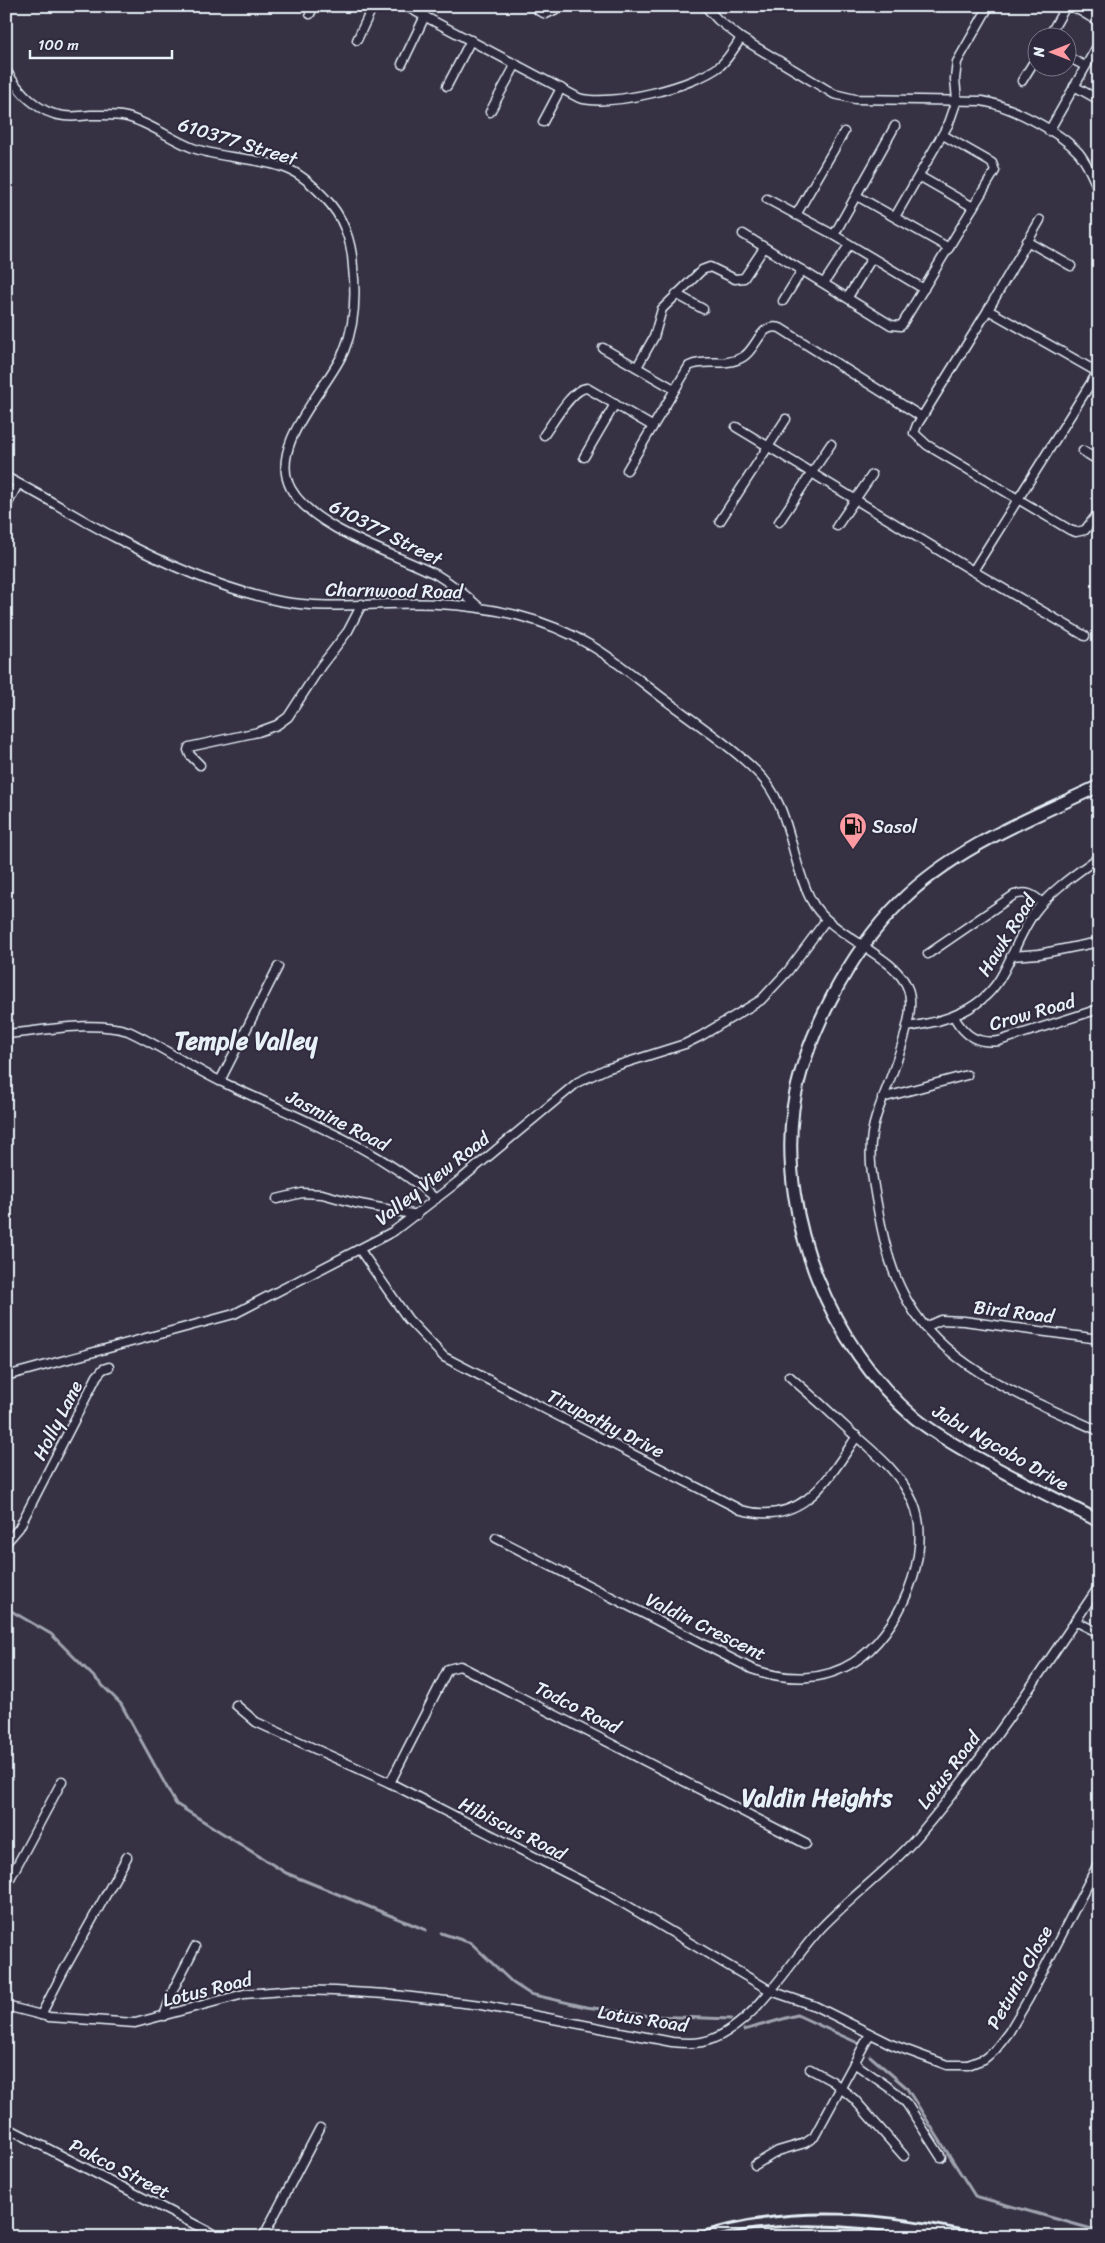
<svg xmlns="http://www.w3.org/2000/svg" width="1105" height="2243" font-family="Sriracha,sans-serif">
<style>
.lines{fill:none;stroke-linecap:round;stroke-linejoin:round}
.stream{stroke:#a0a4af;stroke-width:3}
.minor-casing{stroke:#e8f1f8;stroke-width:11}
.secondary-casing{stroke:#e8f1f8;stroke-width:15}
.minor{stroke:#2f2a3d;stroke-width:8}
.secondary{stroke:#2f2a3d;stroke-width:11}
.rail{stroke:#e8f1f8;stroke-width:3}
.labels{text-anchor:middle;stroke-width:4;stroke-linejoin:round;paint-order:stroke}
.street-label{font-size:19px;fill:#e8f1f8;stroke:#2f2a3d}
.poi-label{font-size:19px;fill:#e8f1f8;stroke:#2f2a3d;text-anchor:start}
.district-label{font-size:24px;font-weight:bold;fill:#e8f1f8;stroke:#2f2a3d}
</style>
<rect width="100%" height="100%" fill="#363244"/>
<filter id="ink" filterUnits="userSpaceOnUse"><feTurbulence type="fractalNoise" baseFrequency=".02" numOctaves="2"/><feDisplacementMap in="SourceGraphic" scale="10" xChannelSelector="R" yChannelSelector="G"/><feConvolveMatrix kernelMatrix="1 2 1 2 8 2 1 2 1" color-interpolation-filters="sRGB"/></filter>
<g filter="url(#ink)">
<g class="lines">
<!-- stream -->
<g class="stream">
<path d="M 6,1608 L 51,1634 L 121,1704 L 176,1804 L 286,1873 L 426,1930"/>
<path d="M 441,1933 L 471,1943 L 513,1983 L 530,1994 L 586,2007 L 650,2016 L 731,2019"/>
<path d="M 744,2030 L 797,2015 L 860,2044"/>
<path d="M 870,2056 L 906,2087 L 975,2196 L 1099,2231"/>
</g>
<!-- minor casing -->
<g class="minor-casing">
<g id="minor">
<path d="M 405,6 L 579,98 C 611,107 693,87 720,66 C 728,59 735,47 741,38"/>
<path d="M 534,6 L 539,11 L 546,14 L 563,6"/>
<path d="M 705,6 L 718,20 L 741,38 L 834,94 L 855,99 L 982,101 C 1011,106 1059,131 1079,153 C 1088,164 1093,178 1099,191"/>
<path d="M 1072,6 L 1099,22"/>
<path d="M 310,14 L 314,6"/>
<path d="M 1048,38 L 1066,6"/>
<path d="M 357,40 L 373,6"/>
<path d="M 1068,57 L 1085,66"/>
<path d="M 402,64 L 425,16"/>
<path d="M 6,70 C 18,91 39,114 64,116 C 73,117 83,116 91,115 C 103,115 116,114 127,117 C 150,123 170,139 193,148 C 222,159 256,157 285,168 C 300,173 314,186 325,198 C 343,216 352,242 353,267 C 356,295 355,325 344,351 C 327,390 267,445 291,489 C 313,529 396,554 437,575 C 452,584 467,596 480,608"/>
<path d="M 1022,81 L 1038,55"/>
<path d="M 447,86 L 471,40"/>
<path d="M 1074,86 L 1099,100"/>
<path d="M 490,112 L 516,64"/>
<path d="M 543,122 L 561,88"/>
<path d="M 1049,131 L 1099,43"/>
<path d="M 919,176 L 973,207"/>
<path d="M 857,196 L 949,248"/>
<path d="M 767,199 L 834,235 L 924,289"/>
<path d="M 796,215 L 844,132"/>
<path d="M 895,217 L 949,123 L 957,100 L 955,79 L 957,62 L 989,6"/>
<path d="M 1040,220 L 988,310 L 917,425 L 914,433 L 927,445 L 1070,530 L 1076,532 L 1085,530 L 1099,512"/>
<path d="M 743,234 L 891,325 L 901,326 L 995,171 L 992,163 L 943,135"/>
<path d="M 834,235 L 895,126"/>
<path d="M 1027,241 L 1071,266"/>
<path d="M 824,283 L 849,245"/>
<path d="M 676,294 L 703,309"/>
<path d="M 848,297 L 872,258"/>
<path d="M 783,301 L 802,270"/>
<path d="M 988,310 L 1099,373"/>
<path d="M 603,348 L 674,389"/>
<path d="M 637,367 L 654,337 L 662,309 L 702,270 L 710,267 L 735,279 L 744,278 L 764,248"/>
<path d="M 736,427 L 973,571 L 1085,636"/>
<path d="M 544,435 C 553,423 572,388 587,388 L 652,426"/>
<path d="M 1083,451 L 1099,461"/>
<path d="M 584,457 L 615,404"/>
<path d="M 627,470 L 689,366 C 704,358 724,368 743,357 C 757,349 760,322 780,328 L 922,417"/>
<path d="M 6,477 C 44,496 79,519 116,538 C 167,565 222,589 279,601 C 331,611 386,601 438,604 C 492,607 543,617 590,645 C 616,660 640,681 664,699 C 695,722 728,744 756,771 C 792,805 789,858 811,900 C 830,937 896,954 908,989 C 919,1017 886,1086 876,1117 C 865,1150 873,1181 879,1215 C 885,1246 892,1275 908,1302 C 946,1370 1032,1400 1099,1431"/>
<path d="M 6,507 L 18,484"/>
<path d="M 720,521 L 786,419"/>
<path d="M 779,522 L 831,444"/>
<path d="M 837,526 L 872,475"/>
<path d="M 973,571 L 1099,370"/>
<path d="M 200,765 L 190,755 L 188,750 L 189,747 L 258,732 L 277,725 L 288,717 L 321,666 L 348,631 L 362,604"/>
<path d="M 928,954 L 1014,895 C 1027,891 1033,894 1042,903"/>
<path d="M 1011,956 L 1039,954 L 1099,942"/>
<path d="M 954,1017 C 965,1036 977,1044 999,1041 L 1099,1009"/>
<path d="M 907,1027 C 945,1022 984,1010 1003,973 C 1014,953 1021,931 1035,912 C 1051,890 1077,873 1099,857"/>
<path d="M 6,1034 C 44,1031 92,1020 128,1031 C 161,1046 190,1067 222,1082 C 295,1117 374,1145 436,1199"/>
<path d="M 220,1081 L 278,967"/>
<path d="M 882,1098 L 967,1075"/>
<path d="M 277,1199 L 302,1193 L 322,1194 L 355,1203 L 417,1215"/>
<path d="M 360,1250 L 408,1319 L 444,1357 L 741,1510 C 803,1526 827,1481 857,1436"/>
<path d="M 925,1327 L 941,1320 L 964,1321 L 1099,1339"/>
<path d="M 6,1376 L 234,1314 L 394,1231 L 460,1180 L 578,1082 L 606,1069 L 685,1044 L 701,1036 L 761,1000 L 788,971 L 826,920"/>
<path d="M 496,1538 L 752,1669 C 786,1681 823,1682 854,1662 C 898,1635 935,1552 913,1502 C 900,1472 875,1453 851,1432 C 831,1413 810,1394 789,1376"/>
<path d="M 6,1543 L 19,1528 L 97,1376 L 103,1369 L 109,1367"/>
<path d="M 1075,1621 L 1099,1633"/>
<path d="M 236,1705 L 256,1722 L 390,1783 L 611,1896 L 771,1991 L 815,2006 L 893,2045 L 947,2065 L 968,2065 L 984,2059 L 995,2050 L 1009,2032 L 1029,1998 L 1099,1862"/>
<path d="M 390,1783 L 448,1669 L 460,1666 L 806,1844"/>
<path d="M 6,1886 L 62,1781"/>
<path d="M 6,2006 L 49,2017 L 135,2023 L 244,1994 L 295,1990 L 334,1991 L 386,1994 L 481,2005 L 672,2042 C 682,2043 692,2044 702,2042 C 752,2032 790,1960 823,1926 C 854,1894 890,1869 919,1835 C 985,1757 1042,1671 1099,1586"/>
<path d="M 41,2015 L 64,1970 L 127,1857"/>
<path d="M 164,2016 L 174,1988 L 195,1947"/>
<path d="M 854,2063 L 894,2091 L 907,2104 L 941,2157"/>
<path d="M 810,2069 L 832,2081 L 854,2099 L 904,2156"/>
<path d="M 6,2127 L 219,2237"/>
<path d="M 755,2165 L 778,2151 L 805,2143 L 814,2137 L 870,2034"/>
<path d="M 263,2237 L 320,2128"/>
</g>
</g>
<!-- secondary casing -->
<g class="secondary-casing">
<path id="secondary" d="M 1099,786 C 1029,819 955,847 900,902 C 850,952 803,1039 793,1109 C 779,1219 831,1347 915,1418 C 935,1434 958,1447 980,1459 C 1019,1481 1059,1501 1099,1521"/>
</g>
<!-- minor -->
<use href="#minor" class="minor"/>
<!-- secondary -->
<use href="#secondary" class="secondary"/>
<!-- rail -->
<g class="rail">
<path d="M 686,2237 C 788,2201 891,2212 994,2237"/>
<path d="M 713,2237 C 780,2220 852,2224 920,2237"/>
</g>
</g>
</g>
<!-- icons -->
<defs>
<g id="fuel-pin" transform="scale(1.4375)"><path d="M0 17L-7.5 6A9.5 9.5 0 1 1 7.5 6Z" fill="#ff9aa2" stroke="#2f2a3d"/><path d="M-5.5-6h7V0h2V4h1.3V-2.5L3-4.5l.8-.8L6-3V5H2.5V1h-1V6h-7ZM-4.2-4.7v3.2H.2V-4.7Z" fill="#111"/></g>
</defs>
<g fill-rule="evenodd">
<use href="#fuel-pin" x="853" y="826"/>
</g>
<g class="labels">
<!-- street labels -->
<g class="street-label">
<text transform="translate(238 141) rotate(17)" y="7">610377 Street</text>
<text transform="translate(386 532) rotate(27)" y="7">610377 Street</text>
<text transform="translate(394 590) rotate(1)" y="7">Charnwood Road</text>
<text transform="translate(1006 935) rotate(-58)" y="7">Hawk Road</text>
<text transform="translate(1032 1012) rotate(-16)" y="7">Crow Road</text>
<text transform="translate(338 1120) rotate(27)" y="7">Jasmine Road</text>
<text transform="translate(432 1178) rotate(-38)" y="7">Valley View Road</text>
<text transform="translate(1014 1311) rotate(7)" y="7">Bird Road</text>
<text transform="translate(57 1420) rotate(-63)" y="7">Holly Lane</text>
<text transform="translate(606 1423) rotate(27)" y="7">Tirupathy Drive</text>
<text transform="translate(1001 1447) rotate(30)" y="7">Jabu Ngcobo Drive</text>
<text transform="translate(706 1626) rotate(26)" y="7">Valdin Crescent</text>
<text transform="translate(578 1707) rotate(27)" y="7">Todco Road</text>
<text transform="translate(948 1770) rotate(-53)" y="7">Lotus Road</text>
<text transform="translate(513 1828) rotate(27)" y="7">Hibiscus Road</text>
<text transform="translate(1019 1977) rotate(-61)" y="7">Petunia Close</text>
<text transform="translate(207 1989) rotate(-14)" y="7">Lotus Road</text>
<text transform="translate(643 2018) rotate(9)" y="7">Lotus Road</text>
<text transform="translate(120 2168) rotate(27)" y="7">Pakco Street</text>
</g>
<!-- poi labels -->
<g class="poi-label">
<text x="872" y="833">Sasol</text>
</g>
<!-- district labels -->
<g class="district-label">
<text x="246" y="1049">Temple Valley</text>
<text x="817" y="1806">Valdin Heights</text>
</g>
</g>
<!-- margin -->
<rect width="1105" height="2243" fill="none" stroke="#2f2a3d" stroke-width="25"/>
<rect x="12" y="12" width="1080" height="2218" fill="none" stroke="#e8f1f8" stroke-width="2" filter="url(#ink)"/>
<!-- north arrow -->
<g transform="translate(1052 52) rotate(270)"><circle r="24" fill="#2f2a3d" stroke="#797a88"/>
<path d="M0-4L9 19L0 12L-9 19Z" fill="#ff9aa2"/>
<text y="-8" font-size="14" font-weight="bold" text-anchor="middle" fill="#e8f1f8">N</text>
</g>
<!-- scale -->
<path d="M30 50v8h142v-8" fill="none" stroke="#e8f1f8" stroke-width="2.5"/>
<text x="38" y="50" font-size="15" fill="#e8f1f8" stroke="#2f2a3d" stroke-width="4" paint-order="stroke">100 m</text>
</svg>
